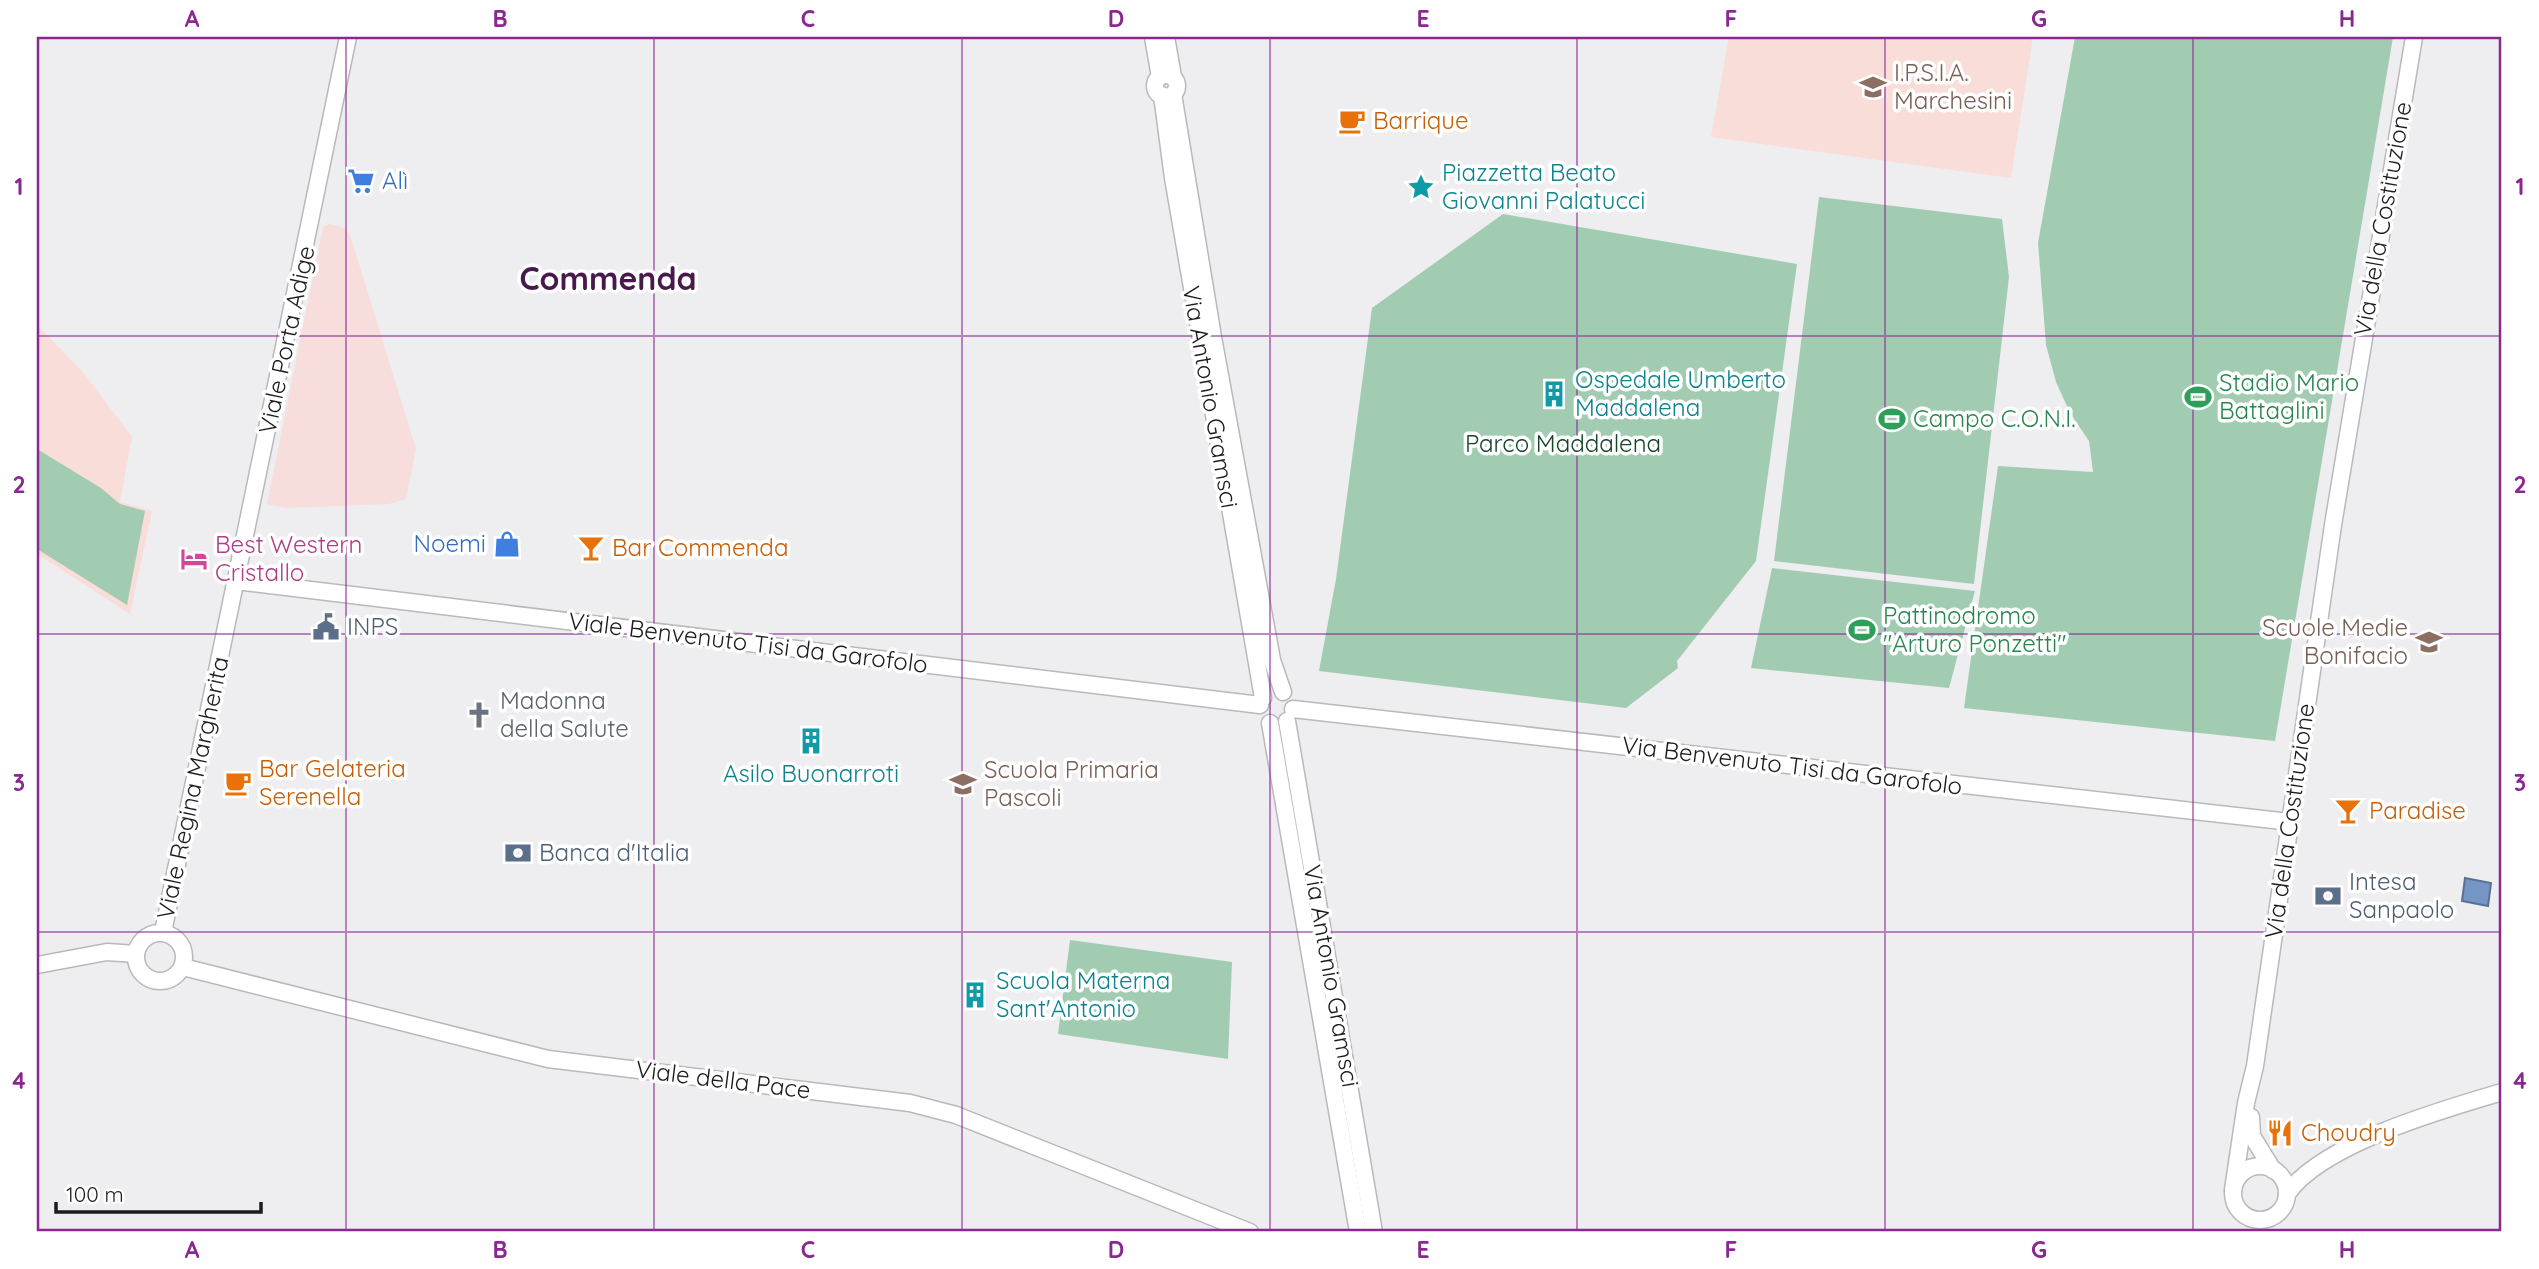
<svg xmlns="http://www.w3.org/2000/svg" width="2539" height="1269" font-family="Quicksand,sans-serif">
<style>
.industrial{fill:#f8dddd}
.education{fill:#f8ddd9}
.green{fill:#a2ccb2}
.water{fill:#7595c5;stroke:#5a7193;stroke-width:2}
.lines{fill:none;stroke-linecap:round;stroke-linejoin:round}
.secondary-casing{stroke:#b9b8bb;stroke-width:19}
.secondary{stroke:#fff;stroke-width:16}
.grid{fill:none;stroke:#8a2891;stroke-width:2;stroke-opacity:0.55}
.labels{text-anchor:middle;stroke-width:7;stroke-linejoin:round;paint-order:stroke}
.education-label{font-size:24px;fill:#785e54;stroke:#fff;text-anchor:start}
.food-label{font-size:24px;fill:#c56008;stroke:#fff;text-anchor:start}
.culture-label{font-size:24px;fill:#0d838f;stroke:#fff;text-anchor:start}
.shop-label{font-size:24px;fill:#366cbe;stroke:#fff;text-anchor:start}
.street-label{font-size:24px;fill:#1c1c1d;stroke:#fff}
.leisure-label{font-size:24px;fill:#27864d;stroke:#fff;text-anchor:start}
.park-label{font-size:24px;fill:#15442c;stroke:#fff}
.hotel-label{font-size:24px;fill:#b23c85;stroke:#fff;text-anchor:start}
.service-label{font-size:24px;fill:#4e5e75;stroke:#fff;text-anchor:start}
.worship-label{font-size:24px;fill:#5b616d;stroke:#fff;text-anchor:start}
.district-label{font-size:32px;font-weight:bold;fill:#481a4b;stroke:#fff}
.neatline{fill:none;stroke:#8a2891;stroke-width:2.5}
.grid-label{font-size:23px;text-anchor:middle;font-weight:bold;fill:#8a2891}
</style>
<rect width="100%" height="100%" fill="#eeedf0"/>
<!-- industrial -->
<path class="industrial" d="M 329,224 L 346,228 L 352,241 L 416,449 L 406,499 L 389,504 L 286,508 L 267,504 L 323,227 Z"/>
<!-- education -->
<g class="education">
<path d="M 1729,37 L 2033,37 L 2011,178 L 1711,137 Z"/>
<path d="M 37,325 L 82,371 L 132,437 L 120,502 L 152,511 L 130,614 L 37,554 Z"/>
</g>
<!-- green -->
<g class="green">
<path d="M 2075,37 L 2393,37 L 2275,741 L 1964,708 L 1998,466 L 2093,472 L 2089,441 L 2070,413 L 2056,382 L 2046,345 L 2038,243 Z"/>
<path d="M 1819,197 L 2002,219 L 2009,277 L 1974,584 L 1774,561 Z"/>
<path d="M 1503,214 L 1797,264 L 1756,561 L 1677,661 L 1678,668 L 1626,708 L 1319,671 L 1336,579 L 1372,308 Z"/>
<path d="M 37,449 L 101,488 L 120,504 L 145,511 L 127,605 L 37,549 Z"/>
<path d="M 1772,568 L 1975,591 L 1949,688 L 1751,668 Z"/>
<path d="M 1070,940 L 1232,962 L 1228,1059 L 1058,1034 Z"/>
</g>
<!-- water -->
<path class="water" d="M 2465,878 L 2491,883 L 2488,906 L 2462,901 Z"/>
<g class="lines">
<!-- secondary casing -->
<g class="secondary-casing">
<g id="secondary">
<path d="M 1153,37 L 1160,77"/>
<path d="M 1166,37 L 1173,77"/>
<circle cx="1166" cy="86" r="11"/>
<path d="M 1173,94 L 1213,337 L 1272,660 L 1283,692"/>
<path d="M 1162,95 L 1173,178 L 1263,698"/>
<path d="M 236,581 L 1260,705"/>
<path d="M 1293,709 L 2290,822"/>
<path d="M 1287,721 L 1374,1232"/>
<path d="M 1270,723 L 1358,1232"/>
<path d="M 163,932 L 348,37"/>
<circle cx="160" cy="957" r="24"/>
<path d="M 37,965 L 107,952 L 136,954"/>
<path d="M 183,967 L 548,1059 L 910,1103 L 956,1115 L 1250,1232"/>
<path d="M 2251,1117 L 2252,1136 L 2273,1170"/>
<circle cx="2260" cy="1193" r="27"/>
<path d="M 2233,1190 L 2246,1103 L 2255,1066 L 2333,525 L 2414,37"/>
<path d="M 2287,1194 C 2321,1144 2444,1109 2502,1092"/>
</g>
</g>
<!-- secondary -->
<use href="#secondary" class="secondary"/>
</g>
<!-- grid -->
<path class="grid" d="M 346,37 L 346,1232M 654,37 L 654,1232M 962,37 L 962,1232M 1270,37 L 1270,1232M 1577,37 L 1577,1232M 1885,37 L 1885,1232M 2193,37 L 2193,1232M 37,336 L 2502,336M 37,634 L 2502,634M 37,932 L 2502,932"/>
<!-- icons -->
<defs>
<g id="university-bare" transform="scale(2.1)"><path d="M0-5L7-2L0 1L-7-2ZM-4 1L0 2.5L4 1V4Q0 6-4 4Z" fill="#8d6e63" stroke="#fff" stroke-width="2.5" paint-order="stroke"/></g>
<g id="cafe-bare" transform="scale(2.1)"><path d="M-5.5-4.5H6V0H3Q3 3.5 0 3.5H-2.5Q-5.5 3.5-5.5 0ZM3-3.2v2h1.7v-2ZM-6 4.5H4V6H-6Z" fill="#e8710a" stroke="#fff" stroke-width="2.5" paint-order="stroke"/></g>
<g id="supermarket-bare" transform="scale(2.1)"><path d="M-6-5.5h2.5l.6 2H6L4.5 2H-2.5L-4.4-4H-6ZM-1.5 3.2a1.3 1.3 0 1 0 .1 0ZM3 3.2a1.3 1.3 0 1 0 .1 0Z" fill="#3f7fe0" stroke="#fff" stroke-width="2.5" paint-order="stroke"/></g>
<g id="sight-bare" transform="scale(2.1)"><path d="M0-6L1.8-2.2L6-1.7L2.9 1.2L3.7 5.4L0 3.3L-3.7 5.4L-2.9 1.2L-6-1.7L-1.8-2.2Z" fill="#0f9aa8" stroke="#fff" stroke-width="2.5" paint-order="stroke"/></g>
<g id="building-bare" transform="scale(2.1)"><path d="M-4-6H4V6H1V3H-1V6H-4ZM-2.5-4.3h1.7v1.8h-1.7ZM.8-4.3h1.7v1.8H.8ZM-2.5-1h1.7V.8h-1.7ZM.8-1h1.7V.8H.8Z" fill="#0f9aa8" stroke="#fff" stroke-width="2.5" paint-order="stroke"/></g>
<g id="stadium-bare" transform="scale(2.1)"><path d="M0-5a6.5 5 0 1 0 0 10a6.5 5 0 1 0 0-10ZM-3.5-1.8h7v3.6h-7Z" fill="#2e9e5b" stroke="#fff" stroke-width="2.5" paint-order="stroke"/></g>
<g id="shop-bare" transform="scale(2.1)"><path d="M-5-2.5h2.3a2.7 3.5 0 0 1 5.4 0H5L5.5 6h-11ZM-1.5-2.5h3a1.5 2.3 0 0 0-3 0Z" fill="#3f7fe0" stroke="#fff" stroke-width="2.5" paint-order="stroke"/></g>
<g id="bar-bare" transform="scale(2.1)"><path d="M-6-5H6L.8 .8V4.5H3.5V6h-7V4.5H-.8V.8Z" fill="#e8710a" stroke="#fff" stroke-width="2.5" paint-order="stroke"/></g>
<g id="hotel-bare" transform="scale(2.1)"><path d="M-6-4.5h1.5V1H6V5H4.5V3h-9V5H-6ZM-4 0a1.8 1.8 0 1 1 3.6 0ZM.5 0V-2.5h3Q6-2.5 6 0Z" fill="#d1479c" stroke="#fff" stroke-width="2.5" paint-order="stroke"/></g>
<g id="civic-bare" transform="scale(2.1)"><path d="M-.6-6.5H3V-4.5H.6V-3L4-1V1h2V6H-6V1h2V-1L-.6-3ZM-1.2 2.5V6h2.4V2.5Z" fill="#5c6f8a" stroke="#fff" stroke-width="2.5" paint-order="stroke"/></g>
<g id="school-bare" transform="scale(2.1)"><path d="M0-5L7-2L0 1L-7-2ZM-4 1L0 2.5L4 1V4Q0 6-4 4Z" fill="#8d6e63" stroke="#fff" stroke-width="2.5" paint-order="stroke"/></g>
<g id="church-bare" transform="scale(2.1)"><path d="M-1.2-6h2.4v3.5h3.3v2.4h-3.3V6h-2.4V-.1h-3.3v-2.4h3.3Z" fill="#6b7280" stroke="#fff" stroke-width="2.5" paint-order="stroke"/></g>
<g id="bank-bare" transform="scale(2.1)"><path d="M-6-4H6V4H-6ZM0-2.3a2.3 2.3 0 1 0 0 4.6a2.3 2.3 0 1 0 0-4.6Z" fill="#5c6f8a" stroke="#fff" stroke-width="2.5" paint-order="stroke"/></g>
<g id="restaurant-bare" transform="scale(2.1)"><path d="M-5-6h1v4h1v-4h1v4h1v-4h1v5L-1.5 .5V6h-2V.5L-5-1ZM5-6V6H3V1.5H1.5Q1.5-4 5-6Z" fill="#e8710a" stroke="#fff" stroke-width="2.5" paint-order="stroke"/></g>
</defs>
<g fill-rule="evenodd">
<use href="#university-bare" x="1873" y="87"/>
<use href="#cafe-bare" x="1352" y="121"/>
<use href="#supermarket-bare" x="361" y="181"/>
<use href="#sight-bare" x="1421" y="187"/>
<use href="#building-bare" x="1554" y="394"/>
<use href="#stadium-bare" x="2198" y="397"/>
<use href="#stadium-bare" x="1892" y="419"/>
<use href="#shop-bare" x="507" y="544"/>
<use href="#bar-bare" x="591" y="548"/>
<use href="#hotel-bare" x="194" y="559"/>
<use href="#civic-bare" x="326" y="627"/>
<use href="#stadium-bare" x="1862" y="630"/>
<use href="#school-bare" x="2429" y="642"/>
<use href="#church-bare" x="479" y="715"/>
<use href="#building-bare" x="811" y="741"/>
<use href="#cafe-bare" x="238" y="783"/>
<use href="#school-bare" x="963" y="784"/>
<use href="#bar-bare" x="2348" y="811"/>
<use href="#bank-bare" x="518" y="853"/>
<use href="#bank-bare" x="2328" y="896"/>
<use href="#building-bare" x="975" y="995"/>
<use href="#restaurant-bare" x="2280" y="1133"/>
</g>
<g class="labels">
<!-- education labels -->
<g class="education-label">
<text x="1894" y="81">I.P.S.I.A.<tspan x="1894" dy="28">Marchesini</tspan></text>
<text x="2408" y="636" text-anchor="end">Scuole Medie<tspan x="2408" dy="28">Bonifacio</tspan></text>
<text x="984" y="778">Scuola Primaria<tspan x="984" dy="28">Pascoli</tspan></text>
</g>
<!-- food labels -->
<g class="food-label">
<text x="1373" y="129">Barrique</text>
<text x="612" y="556">Bar Commenda</text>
<text x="259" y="777">Bar Gelateria<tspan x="259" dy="28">Serenella</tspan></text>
<text x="2369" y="819">Paradise</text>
<text x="2301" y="1141">Choudry</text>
</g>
<!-- culture labels -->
<g class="culture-label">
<text x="1442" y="181">Piazzetta Beato<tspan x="1442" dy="28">Giovanni Palatucci</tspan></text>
<text x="1575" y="388">Ospedale Umberto<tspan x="1575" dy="28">Maddalena</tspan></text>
<text x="811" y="782" text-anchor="middle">Asilo Buonarroti</text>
<text x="996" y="989">Scuola Materna<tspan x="996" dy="28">Sant'Antonio</tspan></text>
</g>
<!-- shop labels -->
<g class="shop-label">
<text x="382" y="189">Alì</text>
<text x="486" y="552" text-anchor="end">Noemi</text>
</g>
<!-- street labels -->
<g class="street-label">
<text transform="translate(2383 219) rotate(-80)" y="8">Via della Costituzione</text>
<text transform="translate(287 340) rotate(-78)" y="8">Viale Porta Adige</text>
<text transform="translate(1210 397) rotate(80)" y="8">Via Antonio Gramsci</text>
<text transform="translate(748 643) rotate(7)" y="8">Viale Benvenuto Tisi da Garofolo</text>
<text transform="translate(1792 766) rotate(7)" y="8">Via Benvenuto Tisi da Garofolo</text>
<text transform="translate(193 788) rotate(-78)" y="8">Viale Regina Margherita</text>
<text transform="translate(2290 821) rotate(-82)" y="8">Via della Costituzione</text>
<text transform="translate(1331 976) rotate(80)" y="8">Via Antonio Gramsci</text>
<text transform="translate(723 1080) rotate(7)" y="8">Viale della Pace</text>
</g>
<!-- leisure labels -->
<g class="leisure-label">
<text x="2219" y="391">Stadio Mario<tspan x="2219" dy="28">Battaglini</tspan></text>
<text x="1913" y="427">Campo C.O.N.I.</text>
<text x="1883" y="624">Pattinodromo<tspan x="1883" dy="28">"Arturo Ponzetti"</tspan></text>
</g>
<!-- park labels -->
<g class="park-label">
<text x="1563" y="452">Parco Maddalena</text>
</g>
<!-- hotel labels -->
<g class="hotel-label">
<text x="215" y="553">Best Western<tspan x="215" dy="28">Cristallo</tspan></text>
</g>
<!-- service labels -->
<g class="service-label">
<text x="347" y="635">INPS</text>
<text x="539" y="861">Banca d'Italia</text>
<text x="2349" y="890">Intesa<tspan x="2349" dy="28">Sanpaolo</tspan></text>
</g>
<!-- worship labels -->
<g class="worship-label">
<text x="500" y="709">Madonna<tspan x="500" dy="28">della Salute</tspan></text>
</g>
<!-- district labels -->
<g class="district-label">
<text x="608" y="290">Commenda</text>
</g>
</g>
<!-- border -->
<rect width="2539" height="1269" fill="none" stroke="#ffffff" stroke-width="77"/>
<!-- scale -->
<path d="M56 1202v10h205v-10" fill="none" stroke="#1c1c1d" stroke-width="3.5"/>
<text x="66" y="1202" font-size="21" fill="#1c1c1d" stroke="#ffffff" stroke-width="5" paint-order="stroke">100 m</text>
<rect x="38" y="38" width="2462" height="1192" class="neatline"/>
<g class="grid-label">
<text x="192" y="27">A</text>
<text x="500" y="27">B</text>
<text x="808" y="27">C</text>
<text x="1116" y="27">D</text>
<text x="1423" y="27">E</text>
<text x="1731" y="27">F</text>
<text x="2039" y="27">G</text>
<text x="2347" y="27">H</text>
<text x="19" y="195">1</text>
<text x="2520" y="195">1</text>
<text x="19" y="493">2</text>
<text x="2520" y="493">2</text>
<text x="19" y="791">3</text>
<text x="2520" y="791">3</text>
<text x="19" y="1089">4</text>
<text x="2520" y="1089">4</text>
<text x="192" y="1258">A</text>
<text x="500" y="1258">B</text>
<text x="808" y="1258">C</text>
<text x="1116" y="1258">D</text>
<text x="1423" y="1258">E</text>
<text x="1731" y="1258">F</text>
<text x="2039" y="1258">G</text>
<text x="2347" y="1258">H</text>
</g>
</svg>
